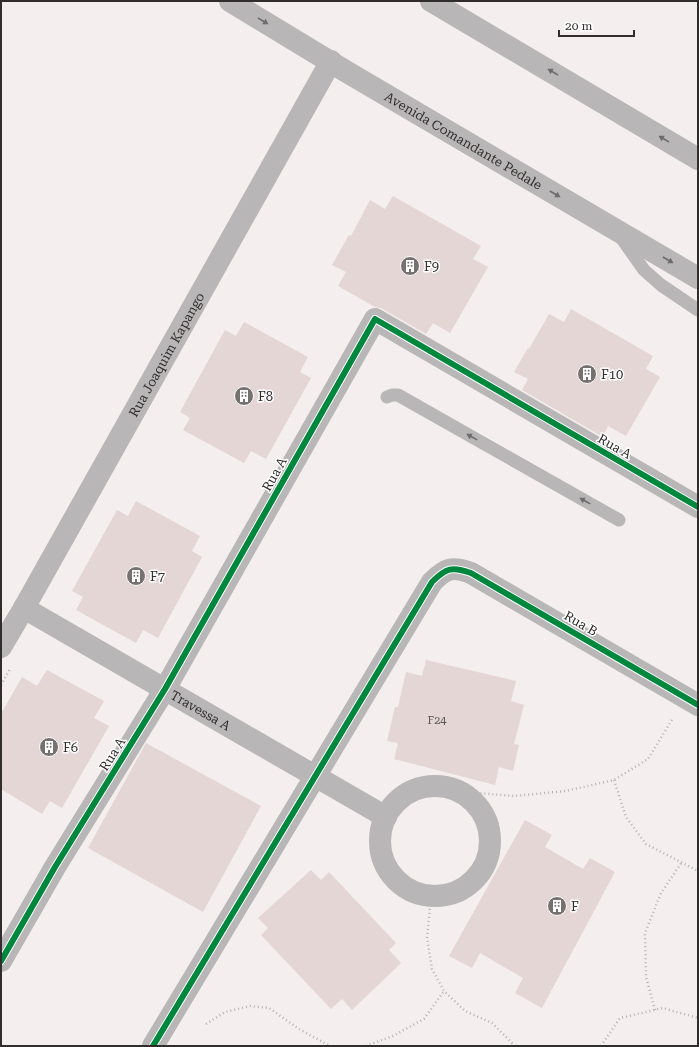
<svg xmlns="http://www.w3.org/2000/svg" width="699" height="1047" font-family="'Roboto Serif',serif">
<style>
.building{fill:#e3d6d4}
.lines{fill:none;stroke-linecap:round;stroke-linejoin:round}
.path{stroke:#b8b3b3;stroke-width:2.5;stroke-dasharray:1 3;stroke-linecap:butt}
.service{stroke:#b8b6b6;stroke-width:13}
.minor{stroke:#b8b6b6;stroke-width:22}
.tertiary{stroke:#b8b6b6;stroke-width:22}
.cycleway-casing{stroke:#fff;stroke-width:8}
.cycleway{stroke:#00873e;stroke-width:6}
.oneway{fill:#6e6b6b}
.labels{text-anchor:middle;stroke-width:3;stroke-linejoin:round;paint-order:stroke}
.number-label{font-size:11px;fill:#5e5858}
.street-label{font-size:13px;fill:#312d2d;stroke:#fff}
.poi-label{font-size:13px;fill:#312d2d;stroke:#fff;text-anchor:start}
</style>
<rect width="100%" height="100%" fill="#f4eeee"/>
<!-- building -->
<g class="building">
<path d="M 393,196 L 481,246 L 473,259 L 488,267 L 450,333 L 433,323 L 426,334 L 381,308 L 375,307 L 338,286 L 346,272 L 332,265 L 349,235 L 351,236 L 370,200 L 385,209 Z"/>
<path d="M 571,309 L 653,356 L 646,369 L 660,377 L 626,436 L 608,426 L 603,437 L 522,390 L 528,379 L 514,372 L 528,348 L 529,349 L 549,314 L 564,322 Z"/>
<path d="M 244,322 L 308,357 L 300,372 L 311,378 L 266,459 L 251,451 L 244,463 L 183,430 L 190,418 L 180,412 L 225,330 L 236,336 Z"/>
<path d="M 136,501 L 200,536 L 192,551 L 202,557 L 158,638 L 143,630 L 136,643 L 76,610 L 83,597 L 72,591 L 117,510 L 128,516 Z"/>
<path d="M 426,660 L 516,681 L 511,701 L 524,705 L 514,744 L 519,745 L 513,771 L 499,767 L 495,785 L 394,759 L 398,743 L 387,741 L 395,707 L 398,707 L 406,672 L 422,676 Z"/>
<path d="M 47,670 L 104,701 L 94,718 L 109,726 L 62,808 L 50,801 L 42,814 L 1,789 L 1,714 L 22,677 L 37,686 Z"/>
<path d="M 146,743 L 261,806 L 203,912 L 88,848 Z"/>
<path d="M 525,820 L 552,835 L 545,847 L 583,869 L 590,858 L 615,872 L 542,1008 L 515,993 L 523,978 L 480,953 L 472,968 L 449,956 Z"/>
<path d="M 311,870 L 321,880 L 329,872 L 396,943 L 389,950 L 401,963 L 352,1010 L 342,999 L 331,1009 L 261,935 L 268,928 L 258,918 Z"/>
</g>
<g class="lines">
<!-- path -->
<g class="path">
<path d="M 1,685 L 10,669"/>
<path d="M 614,780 L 626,817 L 646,844 L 698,871"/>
<path d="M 449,787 L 478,793 L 514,796 L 566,791 L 614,780 L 648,759 L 673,718"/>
<path d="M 431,897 L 427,938 L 432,969 L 444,991 L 465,1011 L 492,1023 L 515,1046"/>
<path d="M 655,1010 L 646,977 L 645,933 L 661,893 L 682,862"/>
<path d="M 206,1024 L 225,1012 L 250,1006 L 269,1008 L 299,1029 L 330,1046"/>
<path d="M 366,1046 L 393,1036 L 424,1019 L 444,991"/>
<path d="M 601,1046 L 620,1018 L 663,1008 L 698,1018"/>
</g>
<!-- service -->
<g class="service">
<path d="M 620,236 L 644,270 L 661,285 L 698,310"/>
<path d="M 387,397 L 392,395 L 398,395 L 619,520"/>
</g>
<!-- minor -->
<g class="minor">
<path id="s1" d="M 24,608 L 386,817"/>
<path id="s2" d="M 1,647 L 24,608 L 331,61"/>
<circle cx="435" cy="841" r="55"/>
<path d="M 1,961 L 55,867 L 165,689 L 375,319 L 698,507"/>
<path d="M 153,1046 L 432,582 C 446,568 452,566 471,573 L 698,705"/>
</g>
<!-- tertiary -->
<g class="tertiary">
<path id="s3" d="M 230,1 L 347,72 L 698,278"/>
<path d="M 431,1 L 698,159"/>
</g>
<!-- cycleway casing -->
<g class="cycleway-casing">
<g id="cycleway">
<path d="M 1,961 L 55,867 L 165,689 L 375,319 L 698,507"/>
<path d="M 153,1046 L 432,582 C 446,568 452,566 471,573 L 698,705"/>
</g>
</g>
<!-- cycleway -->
<use href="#cycleway" class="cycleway"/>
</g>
<!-- one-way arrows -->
<defs><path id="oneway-solid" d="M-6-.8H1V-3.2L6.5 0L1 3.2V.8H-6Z"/></defs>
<g class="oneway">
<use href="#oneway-solid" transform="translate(263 21) rotate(31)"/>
<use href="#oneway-solid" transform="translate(553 72) rotate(-149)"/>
<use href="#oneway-solid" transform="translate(664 139) rotate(-149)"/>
<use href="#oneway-solid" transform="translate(555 194) rotate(30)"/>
<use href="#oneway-solid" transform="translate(668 260) rotate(30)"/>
<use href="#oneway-solid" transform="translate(472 437) rotate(-151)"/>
<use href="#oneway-solid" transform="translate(585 501) rotate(-151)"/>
</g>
<!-- icons -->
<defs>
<g id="building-disc" transform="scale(1)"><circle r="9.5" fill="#757171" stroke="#fff"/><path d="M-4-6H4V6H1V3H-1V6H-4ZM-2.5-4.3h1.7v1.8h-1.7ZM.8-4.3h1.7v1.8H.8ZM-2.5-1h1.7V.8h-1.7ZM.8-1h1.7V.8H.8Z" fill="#fff"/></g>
</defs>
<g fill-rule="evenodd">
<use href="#building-disc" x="410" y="266"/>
<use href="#building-disc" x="587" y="374"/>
<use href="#building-disc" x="244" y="396"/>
<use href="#building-disc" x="136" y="576"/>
<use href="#building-disc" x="49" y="747"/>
<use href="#building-disc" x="557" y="906"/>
</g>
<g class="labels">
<!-- number labels -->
<g class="number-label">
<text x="437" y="724">F24</text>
</g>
<!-- street labels -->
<g class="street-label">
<text dy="5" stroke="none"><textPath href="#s3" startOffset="272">Avenida Comandante Pedale</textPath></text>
<text dy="5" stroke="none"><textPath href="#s2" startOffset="336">Rua Joaquim Kapango</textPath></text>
<text transform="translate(615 446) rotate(30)" y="5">Rua A</text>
<text transform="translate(274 474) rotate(-61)" y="5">Rua A</text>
<text transform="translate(581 623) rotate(30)" y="5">Rua B</text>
<text dy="5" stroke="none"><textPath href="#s1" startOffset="204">Travessa A</textPath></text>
<text transform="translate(112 754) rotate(-58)" y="5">Rua A</text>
</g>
<!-- poi labels -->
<g class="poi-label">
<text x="424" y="271">F9</text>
<text x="601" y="379">F10</text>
<text x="258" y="401">F8</text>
<text x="150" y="581">F7</text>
<text x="63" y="752">F6</text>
<text x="571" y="911">F</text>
</g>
</g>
<!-- border -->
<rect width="699" height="1047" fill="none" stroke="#312d2d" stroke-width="4"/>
<!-- scale -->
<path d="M559 30v6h75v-6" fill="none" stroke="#312d2d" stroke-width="2"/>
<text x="565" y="30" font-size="12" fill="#312d2d" stroke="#ffffff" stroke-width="3" paint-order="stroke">20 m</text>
</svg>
